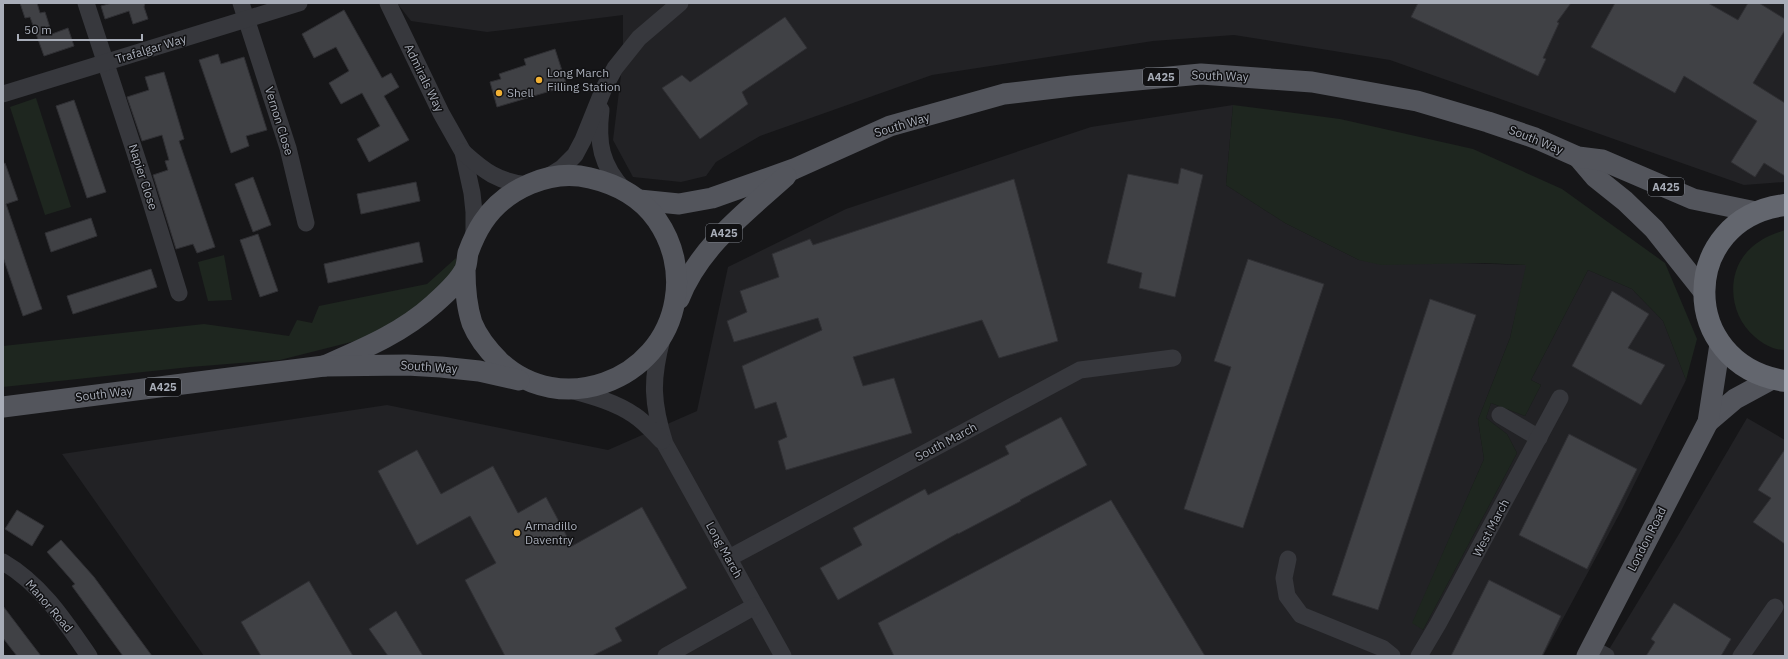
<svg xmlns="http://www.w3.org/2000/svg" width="1788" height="659" font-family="'IBM Plex Sans',sans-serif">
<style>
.built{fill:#222225}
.green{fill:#1e261f}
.building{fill:#404145;stroke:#303034}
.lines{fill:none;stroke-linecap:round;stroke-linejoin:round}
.minor{stroke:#37383d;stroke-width:17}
.major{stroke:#53555c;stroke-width:21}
.highway{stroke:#63666e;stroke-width:22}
.poi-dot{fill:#f2b134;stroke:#111113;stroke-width:1.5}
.labels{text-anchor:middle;stroke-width:3;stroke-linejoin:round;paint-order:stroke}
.shield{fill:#111113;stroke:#7b7e86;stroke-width:1}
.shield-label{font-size:11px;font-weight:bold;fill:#a8adb8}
.street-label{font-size:12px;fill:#a8adb8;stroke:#111113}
.poi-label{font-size:12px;fill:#a8adb8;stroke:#111113;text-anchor:start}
</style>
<rect width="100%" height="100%" fill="#161618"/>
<!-- built -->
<g class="built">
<path d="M 397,3 L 1785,3 L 1785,182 L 1744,185 L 1390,60 L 1234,35 L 1153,41 L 932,75 L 760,136 L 716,162 L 706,176 L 681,182 L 633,177 L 613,140 L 623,59 L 623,15 L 487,32 L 411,21 Z"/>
<path d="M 1233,105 L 1226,185 L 1285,223 L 1359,260 L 1527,265 L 1510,338 L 1478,420 L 1484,459 L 1413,622 L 1423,630 L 1517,453 L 1507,434 L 1486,418 L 1491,403 L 1525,416 L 1541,385 L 1531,380 L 1588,270 L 1632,289 L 1663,321 L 1686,380 L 1621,511 L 1543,656 L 204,656 L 62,454 L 387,405 L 608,450 L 697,411 L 728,267 L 846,209 L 1091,127 Z"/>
<path d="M 1747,418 L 1785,440 L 1785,656 L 1605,656 L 1679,534 Z"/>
</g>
<!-- green -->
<g class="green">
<path d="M 36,98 L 71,207 L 45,215 L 10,107 Z"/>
<path d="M 1233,105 L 1340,119 L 1473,149 L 1562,189 L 1665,263 L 1697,339 L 1686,380 L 1663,321 L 1632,289 L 1588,270 L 1531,380 L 1541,385 L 1525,416 L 1491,403 L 1486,418 L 1507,434 L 1517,453 L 1423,630 L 1412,623 L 1484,459 L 1478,420 L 1510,338 L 1526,265 L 1484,263 L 1381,265 L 1359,260 L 1285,223 L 1226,185 Z"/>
<path d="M 1785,230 L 1785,350 C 1773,350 1763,344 1755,337 C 1728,315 1725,270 1752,247 C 1762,238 1773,234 1785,230 Z"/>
<path d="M 224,255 L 232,300 L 208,301 L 198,262 Z"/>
<path d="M 456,258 L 457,268 L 434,298 L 363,339 L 280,360 L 190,367 L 3,387 L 3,346 L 204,324 L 289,336 L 297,320 L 312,323 L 319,306 L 427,284 Z"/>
</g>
<!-- building -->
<g class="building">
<path d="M 20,3 L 37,3 L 40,13 L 45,12 L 52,34 L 68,28 L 74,46 L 44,56 L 30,17 L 25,18 Z"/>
<path d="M 112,3 L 145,3 L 144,7 L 148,19 L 133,24 L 129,11 L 105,19 L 101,6 Z"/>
<path d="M 1418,3 L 1571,3 L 1557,22 L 1559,23 L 1543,58 L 1546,59 L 1538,76 L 1411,17 Z"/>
<path d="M 1615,3 L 1708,3 L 1738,20 L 1748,3 L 1759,3 L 1785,19 L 1785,30 L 1753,83 L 1785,103 L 1785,176 L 1764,163 L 1755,177 L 1731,162 L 1757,121 L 1684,76 L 1675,93 L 1591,47 Z"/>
<path d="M 344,10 L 382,78 L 391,73 L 399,87 L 384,96 L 409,140 L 369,162 L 357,139 L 380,126 L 362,93 L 341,104 L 329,83 L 349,71 L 336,47 L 314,58 L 302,34 Z"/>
<path d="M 785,17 L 807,48 L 742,92 L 748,104 L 700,139 L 662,88 L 682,75 L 690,82 Z"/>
<path d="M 555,49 L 567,86 L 497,107 L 490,82 L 501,79 L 499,74 L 526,65 L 524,59 Z"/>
<path d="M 218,54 L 221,64 L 244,57 L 267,130 L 246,136 L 249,146 L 231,153 L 199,60 Z"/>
<path d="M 164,72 L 184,139 L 179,141 L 215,247 L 197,253 L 193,244 L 176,249 L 153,175 L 168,170 L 165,161 L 169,160 L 162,135 L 142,141 L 127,97 L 149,90 L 145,77 Z"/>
<path d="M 74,100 L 106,192 L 87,198 L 56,106 Z"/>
<path d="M 5,163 L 18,200 L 6,204 L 42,309 L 23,316 L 3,257 L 3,164 Z"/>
<path d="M 1181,168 L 1203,175 L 1175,297 L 1139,288 L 1142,273 L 1107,263 L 1128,174 L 1178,184 Z"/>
<path d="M 253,177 L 271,225 L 253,232 L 235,184 Z"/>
<path d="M 1014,179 L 1058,341 L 999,358 L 982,320 L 853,357 L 863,386 L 894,378 L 912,433 L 786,470 L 778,441 L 787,437 L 776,402 L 755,409 L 742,366 L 822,330 L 818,318 L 734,342 L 727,321 L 747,312 L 740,291 L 779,277 L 772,254 L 810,239 L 813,245 Z"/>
<path d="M 416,182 L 420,201 L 361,214 L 357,194 Z"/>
<path d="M 91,218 L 97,236 L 51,252 L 45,233 Z"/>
<path d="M 258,234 L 278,291 L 260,297 L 240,240 Z"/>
<path d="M 419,242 L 423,262 L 328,283 L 324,264 Z"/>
<path d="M 1248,259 L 1324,284 L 1243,528 L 1184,509 L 1231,367 L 1214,361 Z"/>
<path d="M 151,269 L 157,287 L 73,314 L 67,296 Z"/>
<path d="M 1612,291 L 1649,314 L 1628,348 L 1665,365 L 1641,405 L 1572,366 Z"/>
<path d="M 1430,299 L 1476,315 L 1378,610 L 1332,595 Z"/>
<path d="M 1061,417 L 1087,465 L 1020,500 L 1021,501 L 958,534 L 958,533 L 838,600 L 820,568 L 862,545 L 853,528 L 925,489 L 928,495 L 1009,454 L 1005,446 Z"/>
<path d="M 1569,434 L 1637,469 L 1587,569 L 1519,535 Z"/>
<path d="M 1785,449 L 1785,544 L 1753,522 L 1771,498 L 1758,490 Z"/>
<path d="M 417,450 L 441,494 L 493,466 L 518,513 L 546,497 L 572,546 L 642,507 L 687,588 L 615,628 L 622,641 L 592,656 L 505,656 L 465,580 L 496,563 L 470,516 L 417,545 L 378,471 Z"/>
<path d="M 1111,500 L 1205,656 L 894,656 L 878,623 Z"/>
<path d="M 17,510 L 44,526 L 32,546 L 5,529 Z"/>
<path d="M 61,540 L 94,577 L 152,656 L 123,656 L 72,586 L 75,584 L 47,552 Z"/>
<path d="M 1489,580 L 1561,616 L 1542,656 L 1451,656 Z"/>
<path d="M 309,581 L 353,656 L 261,656 L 241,622 Z"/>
<path d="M 1674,603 L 1731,639 L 1721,656 L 1646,656 L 1655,642 L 1651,639 Z"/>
<path d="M 3,606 L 28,639 L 41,656 L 17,656 L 13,651 L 3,638 Z"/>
<path d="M 396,611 L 423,656 L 388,656 L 369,629 Z"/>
</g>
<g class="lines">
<!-- minor -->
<g class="minor">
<path d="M 86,3 L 145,183 L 179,293"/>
<path d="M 241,3 L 288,148 L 306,223"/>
<path d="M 388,3 L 441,113 L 463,152 L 472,193 L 474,212 L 474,238"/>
<path d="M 3,94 L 299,3"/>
<path d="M 601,110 C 597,143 601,165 624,190"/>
<path d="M 463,152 C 484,171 498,182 528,185"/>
<path d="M 546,178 L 562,168 L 575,155 L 583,140 L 604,88 L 615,68 L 639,38 L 680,3"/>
<path d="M 662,339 C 651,380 652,403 665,444 L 783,656"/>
<path d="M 570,390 C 592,396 615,402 634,415 C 645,422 653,432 662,441"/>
<path d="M 1500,415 L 1539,438"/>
<path d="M 729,558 L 1080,370 L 1173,358"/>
<path d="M 1288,559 L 1284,578 L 1287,596 L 1301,615 L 1382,648 L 1392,656"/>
<path d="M 3,562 C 41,584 65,621 89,656"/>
<path d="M 1591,648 L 1606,656"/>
<path d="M 666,656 L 755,606"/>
<path d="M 1419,656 L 1438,624 L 1560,398"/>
<path d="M 1741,656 L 1775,607"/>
</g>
<!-- major -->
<g class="major">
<path d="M 1578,157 L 1595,177 L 1625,201 L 1654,229 L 1704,292"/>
<path d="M 639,200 L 679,204 L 712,198 L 794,169 L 890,126 L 1004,94 L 1072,86 L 1201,74 L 1312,82 L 1417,101 L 1488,122 L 1535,138 L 1578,157 L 1602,160 L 1693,199 L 1756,212"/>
<path d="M 679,299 C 699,247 746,212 786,176"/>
<path d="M 324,366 C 363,349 402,333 434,304 C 444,295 459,282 465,269 C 467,264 467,258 468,253 C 472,242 477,231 483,222 C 505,189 551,168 590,178 C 616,184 641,197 657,220 C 673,243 680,272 675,300 C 662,381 560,419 499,361 C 488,350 478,338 472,323 C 466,305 465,288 465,269"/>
<path d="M 3,407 L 324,366 L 407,365 L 441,367 L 479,371 L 519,380"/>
<path d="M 1708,422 L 1735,399 L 1772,379"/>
<path d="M 1587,656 L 1708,422 L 1720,344"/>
</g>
<!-- highway -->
<path class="highway" d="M 1785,205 C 1679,218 1676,364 1785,381"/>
</g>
<!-- markers -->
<g class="poi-dot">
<circle cx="539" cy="80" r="4"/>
<circle cx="499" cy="93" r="4"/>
<circle cx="517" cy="533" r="4"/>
</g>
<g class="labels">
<!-- shield labels -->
<g class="shield">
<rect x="1143" y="68" width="36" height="18" rx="3"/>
<rect x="1648" y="178" width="36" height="18" rx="3"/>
<rect x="706" y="224" width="36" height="18" rx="3"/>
<rect x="145" y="378" width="36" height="18" rx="3"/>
</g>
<g class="shield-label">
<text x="1161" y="81">A425</text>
<text x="1666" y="191">A425</text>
<text x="724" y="237">A425</text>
<text x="163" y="391">A425</text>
</g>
<!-- street labels -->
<g class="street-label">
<text transform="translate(151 49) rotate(-17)" y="4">Trafalgar Way</text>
<text transform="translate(1220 76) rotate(2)" y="4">South Way</text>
<text transform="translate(424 78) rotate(64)" y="4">Admirals Way</text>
<text transform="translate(279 121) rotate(73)" y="4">Vernon Close</text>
<text transform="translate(902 125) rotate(-17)" y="4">South Way</text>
<text transform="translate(1536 140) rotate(22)" y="4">South Way</text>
<text transform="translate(143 177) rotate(72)" y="4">Napier Close</text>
<text transform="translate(429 367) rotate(4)" y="4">South Way</text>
<text transform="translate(104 394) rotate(-7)" y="4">South Way</text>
<text transform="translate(946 442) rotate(-28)" y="4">South March</text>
<text transform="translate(1491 528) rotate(-62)" y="4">West March</text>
<text transform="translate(1647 539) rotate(-63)" y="4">London Road</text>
<text transform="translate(724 550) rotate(61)" y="4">Long March</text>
<text transform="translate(49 606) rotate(49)" y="4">Manor Road</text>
</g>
<!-- poi labels -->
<g class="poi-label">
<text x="547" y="77">Long March<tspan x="547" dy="14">Filling Station</tspan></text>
<text x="507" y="97">Shell</text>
<text x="525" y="530">Armadillo<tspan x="525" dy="14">Daventry</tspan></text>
</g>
</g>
<!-- border -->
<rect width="1788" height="659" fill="none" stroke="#a8adb8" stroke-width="8"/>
<!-- scale -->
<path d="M18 34v6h124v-6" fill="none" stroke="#a8adb8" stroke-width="2"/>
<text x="24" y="34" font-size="12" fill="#a8adb8" stroke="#111113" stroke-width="3" paint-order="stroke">50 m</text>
</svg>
